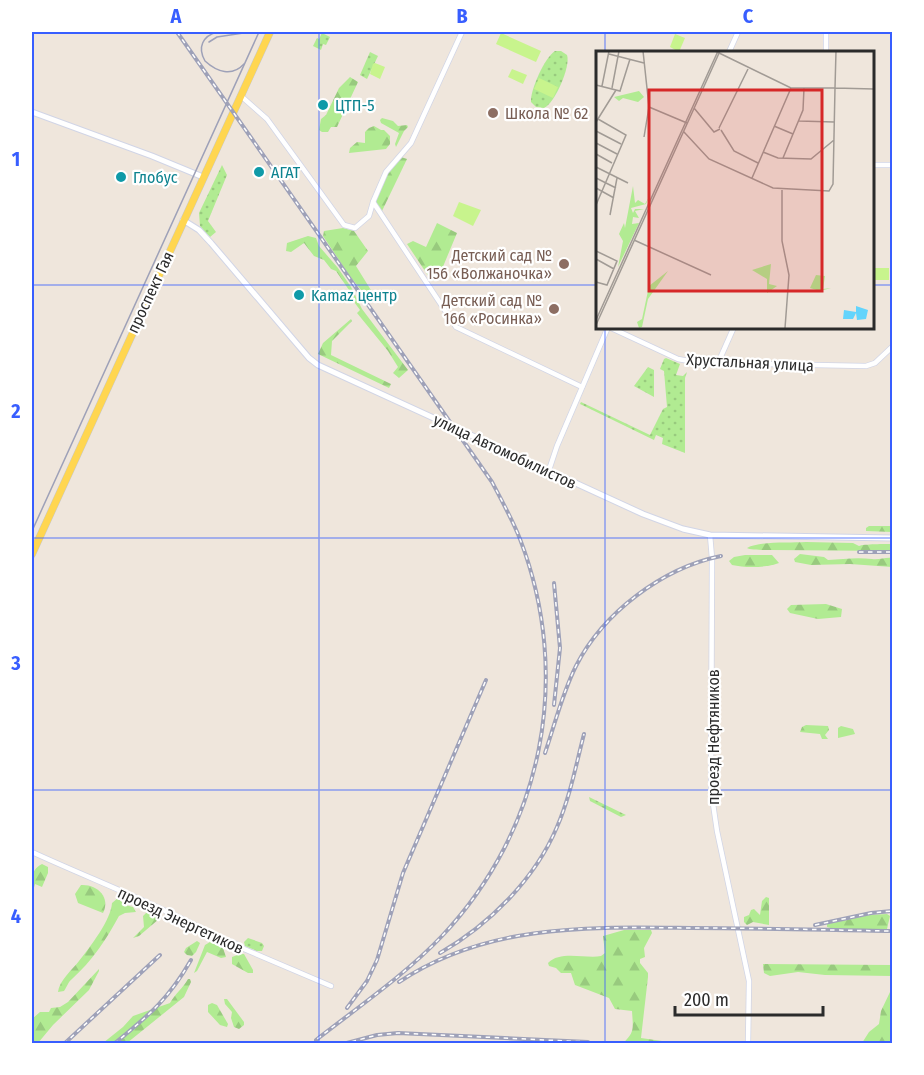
<svg xmlns="http://www.w3.org/2000/svg" width="924" height="1075" font-family="'Fira Sans Condensed',sans-serif">
<style>
.green{fill:url(#green-dots)}
.forest{fill:url(#forest-firs)}
.pitch{fill:#c8f48d}
.lines{fill:none;stroke-linecap:round;stroke-linejoin:round}
.minor-casing{stroke:#d1d5e6;stroke-width:6}
.tertiary-casing{stroke:#d1d5e6;stroke-width:7}
.primary-casing{stroke:#c8c8c8;stroke-width:8}
.minor{stroke:#fff;stroke-width:4.5}
.tertiary{stroke:#fff;stroke-width:5}
.primary{stroke:#ffd650;stroke-width:7}
.tram{stroke:#9ea1b8;stroke-width:1.5}
.rail-casing{stroke:#9ea1b8;stroke-width:4}
.rail{stroke:#fff;stroke-width:1.5;stroke-dasharray:4.5;stroke-linecap:butt}
.grid{fill:none;stroke:#385eff;stroke-width:1.5;stroke-opacity:0.55}
.culture-dot{fill:#0f9aa8;stroke:#fff;stroke-width:2}
.education-dot{fill:#8d6e63;stroke:#fff;stroke-width:2}
.labels{text-anchor:middle;stroke-width:4.5;stroke-linejoin:round;paint-order:stroke}
.culture-label{font-size:16px;fill:#0d838f;stroke:#fff;text-anchor:start}
.education-label{font-size:16px;fill:#785e54;stroke:#fff;text-anchor:end}
.street-label{font-size:16px;fill:#2b2b2b;stroke:#fff}
.inset-road{fill:none;stroke:#a19b95;stroke-width:1.5}
.view{fill:#d62828;fill-opacity:0.15;stroke:#d62828;stroke-width:3}
.inset-edge{fill:none;stroke:#2b2b2b;stroke-width:3}
.neatline{fill:none;stroke:#385eff;stroke-width:2}
.grid-label{font-size:20px;text-anchor:middle;font-weight:bold;fill:#385eff}
</style>
<defs>
<pattern id="green-dots" width="8" height="8" patternUnits="userSpaceOnUse" patternTransform="scale(1.5)"><rect width="8" height="8" fill="#b1eb92"/><path d="M2 2h.1M6 6h.1" fill="none" stroke="#98ca7e" stroke-width="1.8" stroke-linecap="round"/></pattern>
<pattern id="forest-firs" width="22" height="20" patternUnits="userSpaceOnUse" patternTransform="scale(1.5)"><rect width="22" height="20" fill="#b1eb92"/><path d="M5 1l3.5 6h-7zM16 11l3.5 6h-7z" fill="#98ca7e"/></pattern>
</defs>
<rect width="100%" height="100%" fill="#efe6dc"/>
<!-- green -->
<g class="green">
<path d="M 322,33 L 330,37 L 326,45 L 323,44 L 321,50 L 313,46 L 317,38 L 319,39 Z"/>
<path d="M 555,51 L 561,51 L 567,55 C 571,66 555,103 544,108 L 536,107 L 531,102 C 530,90 545,57 555,51 Z"/>
<path d="M 370,52 L 378,56 L 367,79 L 360,75 Z"/>
<path d="M 222,165 L 227,175 L 208,221 L 216,232 L 210,237 L 200,226 L 199,213 Z"/>
<path d="M 666,358 L 680,364 L 676,375 L 683,376 L 687,372 L 685,378 L 685,453 L 662,444 L 663,438 L 656,435 L 654,440 L 580,404 L 581,402 L 650,435 L 663,409 L 667,407 L 664,371 L 660,369 L 664,359 Z"/>
<path d="M 648,367 L 654,370 L 654,397 L 634,386 Z"/>
<path d="M 589,797 L 626,815 L 621,817 L 590,801 Z"/>
<path d="M 248,938 L 262,943 L 264,946 L 262,951 L 257,951 L 245,946 L 244,942 Z"/>
</g>
<!-- forest -->
<g class="forest">
<path d="M 350,77 L 358,82 L 337,127 L 331,127 L 328,132 L 322,132 L 319,130 L 321,119 L 326,115 L 339,88 Z"/>
<path d="M 382,118 L 393,121 L 398,126 L 407,125 L 408,127 L 404,131 L 396,147 L 395,144 L 399,133 L 381,123 L 380,120 Z"/>
<path d="M 374,126 L 381,130 L 384,130 L 390,136 L 390,144 L 386,149 L 349,153 L 350,148 L 357,142 L 365,143 L 365,132 L 369,128 Z"/>
<path d="M 401,157 L 407,159 L 382,211 L 375,202 L 387,173 Z"/>
<path d="M 437,223 L 457,233 L 437,281 L 431,280 L 407,244 L 413,241 L 426,247 Z"/>
<path d="M 343,228 L 354,231 L 368,251 L 356,266 L 374,295 L 369,300 L 349,275 L 323,236 L 324,231 Z"/>
<path d="M 308,236 L 316,238 L 319,246 L 338,268 L 351,287 L 362,309 L 408,370 L 399,378 L 393,373 L 398,367 L 388,351 L 357,313 L 360,310 L 349,295 L 351,293 L 336,271 L 331,269 L 324,260 L 314,256 L 304,243 L 291,252 L 286,251 L 287,243 Z"/>
<path d="M 351,319 L 352,321 L 332,341 L 331,355 L 391,384 L 389,388 L 318,354 L 323,343 Z"/>
<path d="M 869,526 L 892,526 L 892,532 L 866,531 L 866,528 Z"/>
<path d="M 806,542 L 853,543 L 859,546 C 863,544 886,544 892,544 L 892,551 L 771,550 C 765,550 750,550 747,548 C 760,541 790,543 806,542 Z"/>
<path d="M 800,554 L 824,557 L 828,560 C 842,559 858,557 872,559 C 879,560 886,557 892,558 L 892,567 L 850,564 L 811,565 L 795,562 L 794,559 Z"/>
<path d="M 745,555 L 772,555 L 779,563 C 766,568 745,568 732,565 L 729,561 L 734,557 Z"/>
<path d="M 826,604 L 842,609 L 841,617 L 818,619 L 790,613 L 787,609 L 791,605 Z"/>
<path d="M 806,725 L 828,726 L 829,730 L 825,735 L 828,739 L 822,739 L 820,734 L 800,732 L 802,727 Z"/>
<path d="M 841,726 L 853,729 L 855,734 L 838,738 L 838,728 Z"/>
<path d="M 42,864 L 48,867 L 48,873 L 42,887 L 35,884 L 32,895 C 31,882 29,871 42,864 Z"/>
<path d="M 81,885 C 97,884 111,897 103,913 L 78,903 L 75,894 Z"/>
<path d="M 766,897 L 769,898 L 769,925 L 753,922 L 747,925 L 744,922 L 744,917 L 749,915 L 751,910 L 754,909 L 760,915 L 762,901 Z"/>
<path d="M 118,898 L 125,905 L 133,907 L 136,912 L 125,913 L 119,916 C 106,940 92,961 72,979 C 68,982 67,987 64,991 L 58,992 C 59,981 72,970 79,961 C 90,947 111,920 112,903 Z"/>
<path d="M 150,909 L 157,913 L 159,919 L 139,936 L 133,938 L 144,927 L 143,916 Z"/>
<path d="M 887,914 L 890,916 L 887,929 L 834,929 L 827,927 L 827,924 L 870,915 Z"/>
<path d="M 624,930 L 651,930 L 652,933 L 644,948 L 645,957 L 640,959 L 640,963 L 648,973 L 648,977 L 641,1038 L 676,1043 L 623,1043 C 635,1032 633,1028 632,1011 L 615,1009 L 609,998 L 575,985 L 571,973 L 561,973 L 556,968 L 549,966 L 548,963 C 560,950 586,959 601,956 L 605,953 L 603,936 Z"/>
<path d="M 197,941 L 200,943 L 196,952 L 192,956 L 187,955 L 184,952 L 186,948 Z"/>
<path d="M 210,942 L 223,948 L 226,957 L 221,958 L 207,952 L 197,971 L 194,973 L 205,945 Z"/>
<path d="M 240,954 L 244,954 L 253,970 L 253,973 L 248,973 L 232,964 L 232,957 Z"/>
<path d="M 763,964 L 892,965 L 892,976 L 825,975 L 798,972 L 770,976 L 764,973 Z"/>
<path d="M 99,969 L 99,971 L 89,990 L 53,1025 L 38,1043 L 32,1043 L 32,1019 L 40,1012 L 49,1012 L 51,1008 L 60,1007 L 68,1002 Z"/>
<path d="M 188,979 L 190,979 L 191,982 L 184,997 L 127,1043 L 103,1043 L 123,1027 L 133,1016 L 170,1003 C 175,994 183,988 188,979 Z"/>
<path d="M 892,990 L 892,1043 L 862,1043 L 869,1032 L 879,1024 L 881,1011 L 890,992 Z"/>
<path d="M 224,999 L 227,999 L 244,1022 L 244,1025 L 239,1029 L 234,1027 L 231,1018 L 232,1012 L 225,1004 Z"/>
<path d="M 212,1003 L 217,1005 L 228,1024 L 227,1027 L 220,1025 L 208,1012 L 208,1005 Z"/>
</g>
<!-- pitch -->
<g class="pitch">
<path d="M 501,33 L 541,51 L 536,62 L 496,44 Z"/>
<path d="M 675,34 L 685,38 L 679,52 L 670,47 Z"/>
<path d="M 375,63 L 385,67 L 380,79 L 370,74 L 373,64 Z"/>
<path d="M 512,69 L 527,75 L 523,84 L 508,77 Z"/>
<path d="M 539,78 L 558,87 L 553,98 L 534,89 Z"/>
<path d="M 459,202 L 481,210 L 473,226 L 453,216 Z"/>
<rect x="872" y="268" width="17" height="12"/>
</g>
<g class="lines">
<!-- minor casing -->
<g class="minor-casing">
<g id="minor">
<path d="M 729,52 L 738,32"/>
<path d="M 826,52 L 826,32"/>
<path d="M 241,96 L 267,119 L 344,225 L 355,228 L 369,216 L 373,202 L 456,327 L 582,387"/>
<path d="M 872,165 L 892,165"/>
<path d="M 373,202 L 386,172 L 411,143 L 462,32"/>
<path d="M 609,327 L 678,359 L 700,363 L 866,366 L 875,363 L 892,347"/>
<path d="M 718,363 L 734,327"/>
<path d="M 549,470 L 557,446 L 608,327"/>
<path d="M 710,535 L 712,558 L 711,790 L 717,831 L 749,981 L 748,1044"/>
<path d="M 32,852 C 93,880 157,904 216,936 C 225,941 237,942 244,949 L 331,986"/>
</g>
</g>
<!-- tertiary casing -->
<g class="tertiary-casing">
<g id="tertiary">
<path d="M 32,112 L 152,156 L 203,177"/>
<path d="M 183,220 L 199,230 L 211,243 L 309,358 L 318,365 L 643,514 L 683,529 L 710,535 L 892,538"/>
</g>
</g>
<!-- primary casing -->
<g class="primary-casing">
<path id="primary" d="M 32,554 L 270,32"/>
</g>
<!-- minor -->
<use href="#minor" class="minor"/>
<!-- tertiary -->
<use href="#tertiary" class="tertiary"/>
<!-- primary -->
<use href="#primary" class="primary"/>
<!-- tram -->
<g class="tram">
<path d="M 217,32 C 203,36 197,47 205,61 C 217,72 232,77 244,64"/>
<path d="M 209,42 L 217,37 L 250,32"/>
<path d="M 32,531 L 259,32"/>
</g>
<!-- rail casing -->
<g class="rail-casing">
<g id="rail">
<path d="M 177,32 L 492,482 C 502,501 512,519 520,539 C 573,677 543,829 442,936 C 405,975 358,1007 316,1040"/>
<path d="M 859,552 L 892,552"/>
<path d="M 554,705 L 560,648 L 554,583"/>
<path d="M 545,753 C 555,724 562,694 576,666 C 603,613 662,568 721,556"/>
<path d="M 815,925 L 871,913 L 892,911"/>
<path d="M 440,953 C 489,925 535,879 557,827 C 570,797 576,765 584,734"/>
<path d="M 399,982 C 488,923 590,927 691,928 C 758,928 825,930 892,931"/>
<path d="M 347,1008 L 367,981 L 377,960 L 403,873 L 486,680"/>
<path d="M 64,1044 L 160,955"/>
<path d="M 114,1044 C 149,1015 168,1000 191,960"/>
<path d="M 343,1044 L 377,1035 L 398,1033 L 588,1042"/>
</g>
</g>
<!-- rail -->
<use href="#rail" class="rail"/>
</g>
<!-- grid -->
<path class="grid" d="M 319,32 L 319,1044M 605,32 L 605,52M 32,285 L 597,285M 872,285 L 892,285M 605,327 L 605,1044M 32,538 L 892,538M 32,790 L 892,790"/>
<!-- markers -->
<g class="culture-dot">
<circle cx="323" cy="105" r="6"/>
<circle cx="259" cy="172" r="6"/>
<circle cx="121" cy="177" r="6"/>
<circle cx="299" cy="295" r="6"/>
</g>
<g class="education-dot">
<circle cx="493" cy="113" r="6"/>
<circle cx="564" cy="264" r="6"/>
<circle cx="554" cy="309" r="6"/>
</g>
<g class="labels">
<!-- culture labels -->
<g class="culture-label">
<text x="335" y="111">ЦТП-5</text>
<text x="271" y="178">АГАТ</text>
<text x="133" y="183">Глобус</text>
<text x="311" y="301">Kamaz центр</text>
</g>
<!-- education labels -->
<g class="education-label">
<text x="505" y="119" text-anchor="start">Школа № 62</text>
<text x="552" y="261">Детский сад №<tspan x="552" dy="18">156 «Волжаночка»</tspan></text>
<text x="542" y="306">Детский сад №<tspan x="542" dy="18">166 «Росинка»</tspan></text>
</g>
<!-- street labels -->
<g class="street-label">
<text transform="translate(150 292) rotate(-65)" y="6">проспект Гая</text>
<text transform="translate(750 362) rotate(3)" y="6">Хрустальная улица</text>
<text transform="translate(505 451) rotate(25)" y="6">улица Автомобилистов</text>
<text transform="translate(713 737) rotate(-90)" y="6">проезд Нефтяников</text>
<text transform="translate(181 920) rotate(25)" y="6">проезд Энергетиков</text>
</g>
</g>
<!-- overview -->
<g transform="translate(596 51)">
<rect width="278" height="278" fill="#efe6dc"/>
<path d="M 37,135 L 39,152 L 42,149 L 49,153 L 53,146 L 50,153 L 35,157 L 37,162 L 39,158 L 48,158 L 39,160 L 43,167 L 37,166 L 36,173 L 43,172 L 22,216 L 27,190 L 23,183 L 28,172 L 29,177 Z" fill="#b1eb92"/>
<path d="M 43,40 L 48,46 L 42,51 L 27,47 L 23,50 L 18,46 ZM 175,213 L 173,233 L 181,235 L 171,242 L 171,228 L 156,219 ZM 72,220 L 52,248 L 46,276 L 43,277 L 41,271 L 46,268 L 53,235 ZM 220,224 L 229,225 L 227,238 L 235,237 L 224,240 L 214,237 Z" fill="#b1eb92"/>
<path d="M 260,255 L 272,259 L 270,268 L 261,269 L 260,262 L 257,268 L 247,268 L 248,259 L 260,261 Z" fill="#63d4fc"/>
<path class="inset-road" d="M 47,0 L 53,56 L 48,86M 119,0 L 195,37 L 239,37 L 240,0M 13,3 L 48,12M 0,34 L 24,40 L 34,8M 6,35 L 13,0M 16,37 L 23,0M 53,56 L 91,72M 98,57 L 118,81 L 124,78M 203,70 L 238,71M 0,71 L 20,39M 178,75 L 197,83M 123,77 L 152,18M 125,79 L 138,100 L 162,112M 0,80 L 25,93M 88,81 L 113,108 L 177,137 L 233,140 L 237,133 L 239,37 L 278,38M 0,92 L 21,103M 167,101 L 182,107 L 215,108 L 238,89M 0,103 L 16,112M 187,107 L 207,59 L 208,37M 0,116 L 32,132M 0,127 L 20,137M 156,127 L 195,37M 0,137 L 18,147M 186,139 L 186,190 L 193,224 L 189,277M 0,154 L 30,84 L 2,68M 14,164 L 21,127M 38,189 L 115,224M 0,200 L 21,210 L 11,234 L 0,231M 0,208 L 18,218M 0,269 L 122,0M 0,274 L 124,0"/>
<path class="view" d="M 53,39 L 226,39 L 226,240 L 53,240 Z"/>
<rect width="278" height="278" class="inset-edge"/>
</g>
<!-- border -->
<rect width="924" height="1075" fill="none" stroke="#ffffff" stroke-width="66"/>
<!-- scale -->
<path d="M675 1006v9h148v-9" fill="none" stroke="#2b2b2b" stroke-width="3"/>
<text x="684" y="1006" font-size="18" fill="#2b2b2b" stroke="#ffffff" stroke-width="4.5" paint-order="stroke">200 m</text>
<rect x="33" y="33" width="858" height="1009" class="neatline"/>
<g class="grid-label">
<text x="176" y="23">A</text>
<text x="462" y="23">B</text>
<text x="748" y="23">C</text>
<text x="16" y="166">1</text>
<text x="16" y="418">2</text>
<text x="16" y="670">3</text>
<text x="16" y="923">4</text>
</g>
</svg>
